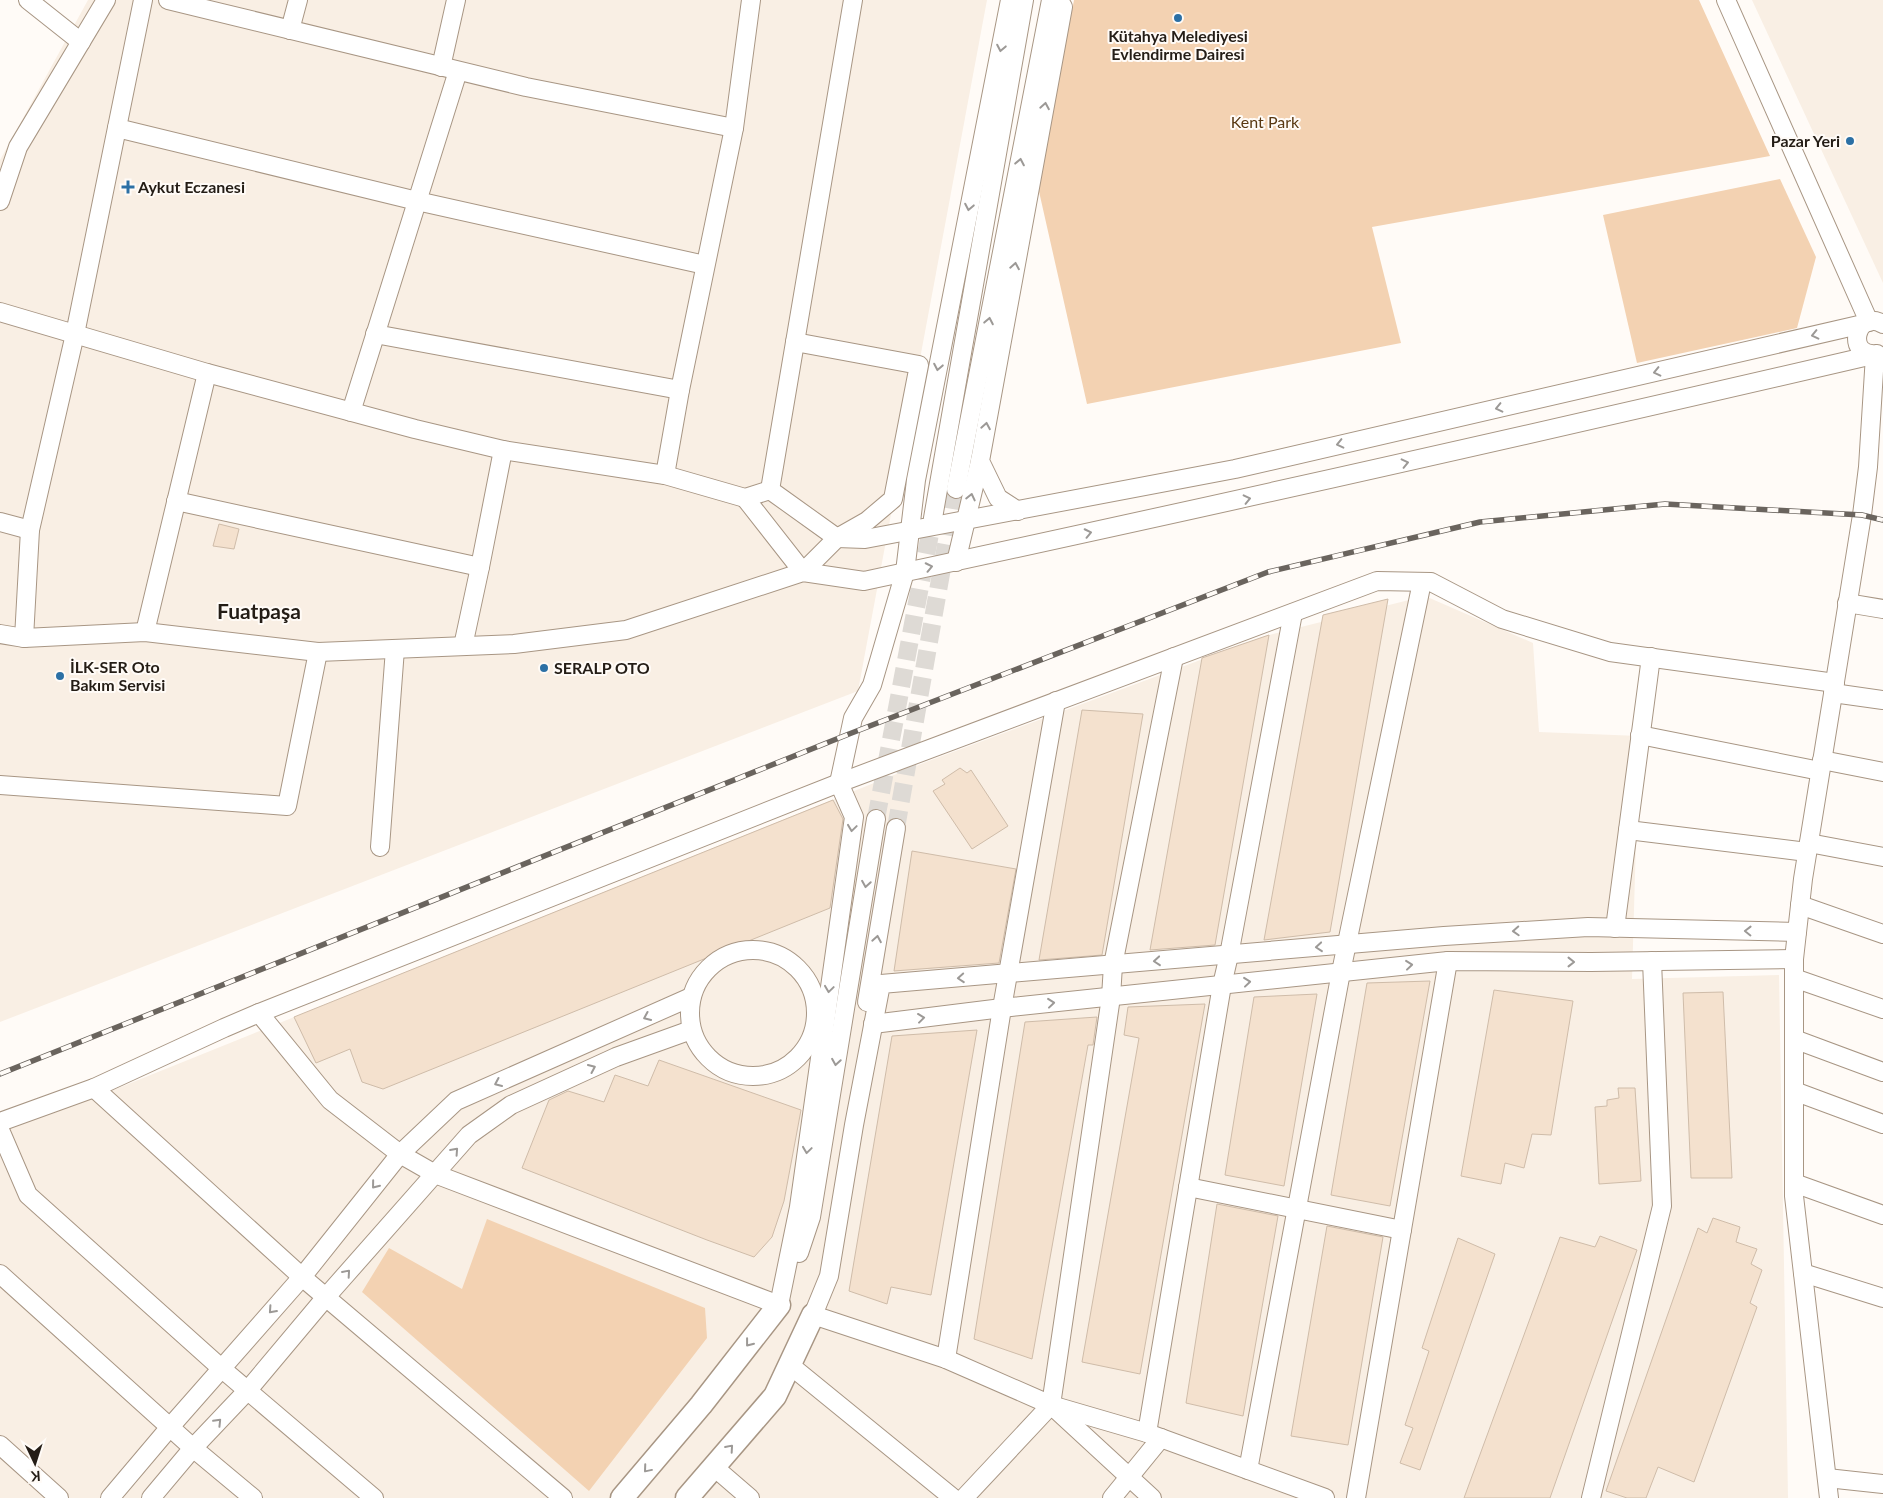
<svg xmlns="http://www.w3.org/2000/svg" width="1883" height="1498" font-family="Lato,sans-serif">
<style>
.built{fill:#f9efe4}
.green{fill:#f3d2b2}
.building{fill:#f4e1ce;stroke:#cfbca9}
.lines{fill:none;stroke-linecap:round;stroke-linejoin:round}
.minor-tunnel{stroke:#dedad5;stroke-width:18;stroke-dasharray:18 9;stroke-linecap:butt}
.minor-casing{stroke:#a89684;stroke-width:20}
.major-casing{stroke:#a89684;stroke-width:25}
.minor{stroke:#fff;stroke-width:18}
.major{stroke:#fff;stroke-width:22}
.rail-casing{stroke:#6a645e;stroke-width:5.5}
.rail{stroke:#fffbf7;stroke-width:4;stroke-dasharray:11;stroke-linecap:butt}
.oneway{stroke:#9c9996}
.poi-dot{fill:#2c70a5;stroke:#fffbf7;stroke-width:2}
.labels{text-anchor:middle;stroke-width:4;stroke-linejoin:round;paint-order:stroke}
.poi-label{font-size:16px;font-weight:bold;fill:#241d16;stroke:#fffbf7;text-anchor:start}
.park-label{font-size:16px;fill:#593811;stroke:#fffbf7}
.district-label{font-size:21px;font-weight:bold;fill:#241d16;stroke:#fffbf7}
</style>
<rect width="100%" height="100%" fill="#fffbf7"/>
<!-- built -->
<g class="built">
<path d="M 88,0 L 987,0 L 858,691 L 0,1022 L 0,160 Z"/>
<path d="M 1752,0 L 1883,0 L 1883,283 Z"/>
<path d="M 1425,596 L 1533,643 L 1539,732 L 1639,736 L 1632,979 L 1779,975 L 1788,1498 L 0,1498 L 0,1130 L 101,1095 L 926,762 L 1265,636 Z"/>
</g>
<!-- green -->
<g class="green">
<path d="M 1074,0 L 1699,0 L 1770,156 L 1372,227 L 1401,343 L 1087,404 L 1038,187 Z"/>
<path d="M 1780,179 L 1816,257 L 1797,328 L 1637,363 L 1603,215 Z"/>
<path d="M 487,1219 L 705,1308 L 707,1338 L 589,1491 L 362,1292 L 389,1248 L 462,1289 Z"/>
</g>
<!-- building -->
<g class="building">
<path d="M 219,524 L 239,529 L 234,549 L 213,546 Z"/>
<path d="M 1388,599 L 1330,932 L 1264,940 L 1323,615 Z"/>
<path d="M 1269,635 L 1215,945 L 1150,950 L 1202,658 Z"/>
<path d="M 1082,710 L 1143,714 L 1102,955 L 1039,960 Z"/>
<path d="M 960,768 L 967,773 L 971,770 L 1008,826 L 972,849 L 933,791 L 945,784 L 942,780 Z"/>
<path d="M 833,800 L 843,819 L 830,908 L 383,1089 L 362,1082 L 350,1049 L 316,1063 L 294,1017 Z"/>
<path d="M 912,851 L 1016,869 L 999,963 L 894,971 Z"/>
<path d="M 1430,981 L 1390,1206 L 1331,1195 L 1367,983 Z"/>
<path d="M 1494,990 L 1573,1001 L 1551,1135 L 1532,1134 L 1524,1168 L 1505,1163 L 1501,1184 L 1461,1176 Z"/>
<path d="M 1723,992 L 1732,1178 L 1691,1178 L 1683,993 Z"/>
<path d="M 1317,994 L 1284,1186 L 1225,1175 L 1254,997 Z"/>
<path d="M 1205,1004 L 1140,1374 L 1082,1362 L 1139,1038 L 1124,1035 L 1128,1007 Z"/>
<path d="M 1097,1017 L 1093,1045 L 1088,1045 L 1032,1359 L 974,1339 L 1025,1022 Z"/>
<path d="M 977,1030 L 931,1295 L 891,1287 L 887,1304 L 849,1291 L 892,1036 Z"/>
<path d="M 659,1060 L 801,1110 L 784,1201 L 772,1237 L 754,1257 L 707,1240 L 522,1168 L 549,1100 L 568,1091 L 604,1102 L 615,1075 L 648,1086 Z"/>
<path d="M 1618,1088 L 1635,1088 L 1641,1181 L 1599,1184 L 1595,1107 L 1607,1106 L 1607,1100 L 1619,1098 Z"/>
<path d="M 1217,1204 L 1278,1216 L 1243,1416 L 1186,1403 Z"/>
<path d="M 1713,1218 L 1740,1227 L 1736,1242 L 1757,1249 L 1751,1264 L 1762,1270 L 1750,1303 L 1757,1307 L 1694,1482 L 1658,1467 L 1646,1498 L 1627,1498 L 1606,1491 L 1698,1228 L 1707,1233 Z"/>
<path d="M 1327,1226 L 1383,1237 L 1348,1445 L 1291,1436 Z"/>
<path d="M 1600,1236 L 1637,1250 L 1550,1498 L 1464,1498 L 1560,1237 L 1595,1247 Z"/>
<path d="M 1458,1238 L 1495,1254 L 1420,1470 L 1400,1463 L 1413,1428 L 1405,1425 L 1429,1351 L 1422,1348 Z"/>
</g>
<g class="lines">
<!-- minor-tunnel -->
<g class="minor-tunnel">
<path d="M 876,819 L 933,518"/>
<path d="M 896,828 L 956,489"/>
</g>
<!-- minor casing -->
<g class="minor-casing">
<g id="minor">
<path d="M 28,0 L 81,42"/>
<path d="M 168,0 L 526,87 L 734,128"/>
<path d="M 1726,0 L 1869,322"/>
<path d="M 290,30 L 298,0"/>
<path d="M 441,67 L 456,0"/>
<path d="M 117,128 L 417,201 L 705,265"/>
<path d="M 0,201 L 18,147 L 106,0"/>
<path d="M 0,312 L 207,373 L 415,429 L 503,450 L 665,475 L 745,498 L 770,490"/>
<path d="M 375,334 L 680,390"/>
<path d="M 1877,354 C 1845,358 1855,308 1883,324"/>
<path d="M 351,412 L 458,71"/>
<path d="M 665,475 L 680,390 L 734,128 L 751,0"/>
<path d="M 956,489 L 1051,0"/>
<path d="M 770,490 L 837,538 L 865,539 L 1235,469 L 1863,324"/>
<path d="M 770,490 L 853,0"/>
<path d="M 745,498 L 803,572 L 837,538 L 867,521 L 893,499 L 919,365 L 795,342"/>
<path d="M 176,501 L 480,567"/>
<path d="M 1018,511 L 998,498 L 980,461 L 1063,7 L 1059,0"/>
<path d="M 933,518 L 1024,0"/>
<path d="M 0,522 L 30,530"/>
<path d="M 956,562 L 980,461"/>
<path d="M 1847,603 L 1883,609"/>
<path d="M 145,632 L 207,373"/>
<path d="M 0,634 L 24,638 L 145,632 L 318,652 L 514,644 L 626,630 L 803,572 L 864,581 C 1201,509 1537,433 1873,355"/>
<path d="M 24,638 L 30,530 L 75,334 L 143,0"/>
<path d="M 463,646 L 480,567 L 503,450"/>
<path d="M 1833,693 L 1883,700"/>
<path d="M 1640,735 L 1820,771"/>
<path d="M 1822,760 L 1883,772"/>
<path d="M 0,785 L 287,806 L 318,652"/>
<path d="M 1628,830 L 1807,852"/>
<path d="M 1809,843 L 1883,857"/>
<path d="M 380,847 L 395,649"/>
<path d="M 1800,905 L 1883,934"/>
<path d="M 1615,928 L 1651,657"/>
<circle cx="753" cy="1013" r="63"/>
<path d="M 1794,978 L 1883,1009"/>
<path d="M 867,1002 L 896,828"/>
<path d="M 259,1013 L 330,1100 L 400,1154 L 435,1174 L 779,1305"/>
<path d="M 873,1024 L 1002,1008 L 1448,961 L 1591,962 L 1794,959"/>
<path d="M 1794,1039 L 1883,1072"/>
<path d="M 94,1088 L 302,1277 L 563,1498"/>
<path d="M 1794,1091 L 1883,1124"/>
<path d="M 0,1122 L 94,1088 L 224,1028 L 259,1013 L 839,783 L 1377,581 L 1431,582 L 1502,619 L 1610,652 L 1835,683"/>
<path d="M 0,1130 L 28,1195 L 221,1368 L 374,1498"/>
<path d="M 1794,1183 L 1883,1215"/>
<path d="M 1188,1187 L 1402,1230"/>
<path d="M 799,1253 L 811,1217 L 876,819"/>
<path d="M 1803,1273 L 1883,1298"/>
<path d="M 0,1274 L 193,1448 L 253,1498"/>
<path d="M 779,1305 L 799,1207 L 854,817 L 839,783 L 853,718 L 872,685 L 905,572 L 916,480 L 1010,0"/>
<path d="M 813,1315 L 829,1276 L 854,1125 L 881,984 L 1444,936 L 1588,927 L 1797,932"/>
<path d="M 813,1315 L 946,1359 L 1051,1405 L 1147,1433 L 1325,1498"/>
<path d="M 946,1359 L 1002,1008 L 1056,701"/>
<path d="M 791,1366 L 953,1498"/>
<path d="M 1051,1405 L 1111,997 L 1113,965 L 1174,657"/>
<path d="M 1147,1433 L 1222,985 L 1229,955 L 1293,613"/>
<path d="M 0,1445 L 59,1498"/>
<path d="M 714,1467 L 750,1498"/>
<path d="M 1248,1470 L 1341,972 L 1422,582"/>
<path d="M 1827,1478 L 1883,1484"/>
<path d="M 110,1498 L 170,1427 L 302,1277 L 400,1154 L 456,1101 L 691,997"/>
<path d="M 151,1498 L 193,1448 L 248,1390 L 326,1297 L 469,1135 L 511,1105 L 616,1057 L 691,1030"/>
<path d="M 964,1498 L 1051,1405 L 1152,1498"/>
<path d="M 1112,1498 L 1161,1438"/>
<path d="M 1356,1498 L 1448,961"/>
<path d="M 1591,1498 L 1662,1206 L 1652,961"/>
<path d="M 1829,1498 L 1794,1196 L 1794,959 L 1803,879 L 1862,515 L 1868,467 L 1875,355"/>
</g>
</g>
<!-- major casing -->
<g class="major-casing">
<g id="major">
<path d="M 622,1498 L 701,1405 L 779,1305"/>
<path d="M 687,1498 L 775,1396 L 813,1315"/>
</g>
</g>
<!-- minor -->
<use href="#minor" class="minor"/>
<!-- major -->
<use href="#major" class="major"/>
<!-- rail casing -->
<g class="rail-casing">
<path id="rail" d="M 0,1074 L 849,734 L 1268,572 L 1480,522 L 1665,504 L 1862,515 L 1883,520"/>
</g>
<!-- rail -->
<use href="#rail" class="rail"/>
</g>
<!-- one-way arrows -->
<defs><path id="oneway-chevron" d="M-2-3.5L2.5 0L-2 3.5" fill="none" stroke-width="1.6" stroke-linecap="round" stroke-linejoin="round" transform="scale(1.25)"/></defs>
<g class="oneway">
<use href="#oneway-chevron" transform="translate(1001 48) rotate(101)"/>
<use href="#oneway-chevron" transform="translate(1045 106) rotate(-80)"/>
<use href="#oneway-chevron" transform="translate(1020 162) rotate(-79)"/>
<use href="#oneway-chevron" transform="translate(969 207) rotate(101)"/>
<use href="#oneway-chevron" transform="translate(1015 266) rotate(-80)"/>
<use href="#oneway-chevron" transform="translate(989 321) rotate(-79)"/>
<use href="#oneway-chevron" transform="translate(1815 335) rotate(167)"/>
<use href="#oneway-chevron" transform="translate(938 367) rotate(101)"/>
<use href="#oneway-chevron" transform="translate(1657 372) rotate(167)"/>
<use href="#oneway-chevron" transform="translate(1499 408) rotate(167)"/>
<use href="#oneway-chevron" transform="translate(986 426) rotate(-80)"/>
<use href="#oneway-chevron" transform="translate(1340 444) rotate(167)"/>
<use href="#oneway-chevron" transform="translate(1405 463) rotate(-13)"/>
<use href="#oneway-chevron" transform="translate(971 497) rotate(-77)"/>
<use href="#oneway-chevron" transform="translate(1247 499) rotate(-13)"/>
<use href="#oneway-chevron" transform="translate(1088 533) rotate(-12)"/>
<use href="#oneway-chevron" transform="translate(929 567) rotate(-12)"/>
<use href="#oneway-chevron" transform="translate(852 828) rotate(98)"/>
<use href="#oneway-chevron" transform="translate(866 884) rotate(99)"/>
<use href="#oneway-chevron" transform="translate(1516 931) rotate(177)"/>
<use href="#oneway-chevron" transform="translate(1748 931) rotate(-179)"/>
<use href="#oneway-chevron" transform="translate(877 939) rotate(-80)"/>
<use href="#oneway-chevron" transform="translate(1319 947) rotate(175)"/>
<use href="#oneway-chevron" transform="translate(1157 961) rotate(175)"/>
<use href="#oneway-chevron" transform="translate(1571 962)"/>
<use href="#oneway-chevron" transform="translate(1409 965) rotate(-6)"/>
<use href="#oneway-chevron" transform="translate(961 978) rotate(176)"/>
<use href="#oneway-chevron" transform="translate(1247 982) rotate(-6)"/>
<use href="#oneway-chevron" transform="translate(829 989) rotate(98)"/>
<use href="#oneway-chevron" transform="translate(1051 1003) rotate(-6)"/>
<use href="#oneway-chevron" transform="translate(647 1017) rotate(156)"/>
<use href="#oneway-chevron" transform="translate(921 1018) rotate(-7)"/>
<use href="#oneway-chevron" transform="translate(836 1062) rotate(99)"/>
<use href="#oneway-chevron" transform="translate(592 1068) rotate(-24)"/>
<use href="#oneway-chevron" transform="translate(498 1083) rotate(156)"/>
<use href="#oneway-chevron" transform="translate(807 1150) rotate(98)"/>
<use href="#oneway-chevron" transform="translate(455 1151) rotate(-48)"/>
<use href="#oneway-chevron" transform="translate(375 1185) rotate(129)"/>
<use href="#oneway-chevron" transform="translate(347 1273) rotate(-49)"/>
<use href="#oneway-chevron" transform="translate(272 1310) rotate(132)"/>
<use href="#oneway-chevron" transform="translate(749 1343) rotate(128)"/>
<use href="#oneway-chevron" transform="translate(218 1422) rotate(-46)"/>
<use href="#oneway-chevron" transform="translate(730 1448) rotate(-49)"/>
<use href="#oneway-chevron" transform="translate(647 1469) rotate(130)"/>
</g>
<!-- markers -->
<g class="poi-dot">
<circle cx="1178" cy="18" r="5"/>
<circle cx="1850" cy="141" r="5"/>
<path d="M125.5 179.5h5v5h5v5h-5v5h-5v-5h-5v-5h5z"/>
<circle cx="544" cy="668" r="5"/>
<circle cx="60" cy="676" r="5"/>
</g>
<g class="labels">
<!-- poi labels -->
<g class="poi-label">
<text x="1178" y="42" text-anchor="middle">Kütahya Melediyesi<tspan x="1178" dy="18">Evlendirme Dairesi</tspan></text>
<text x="1840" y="147" text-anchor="end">Pazar Yeri</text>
<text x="138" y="193">Aykut Eczanesi</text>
<text x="70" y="673">İLK-SER Oto<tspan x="70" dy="18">Bakım Servisi</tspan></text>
<text x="554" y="674">SERALP OTO</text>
</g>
<!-- park labels -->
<g class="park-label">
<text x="1265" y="128">Kent Park</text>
</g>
<!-- district labels -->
<g class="district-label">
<text x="259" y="619">Fuatpaşa</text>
</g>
</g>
<!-- north arrow -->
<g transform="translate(35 1463) rotate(176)" stroke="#fffbf7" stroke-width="4" paint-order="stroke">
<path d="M0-4L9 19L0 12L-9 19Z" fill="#241d16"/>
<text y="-8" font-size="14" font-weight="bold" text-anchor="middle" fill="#241d16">K</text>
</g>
</svg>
